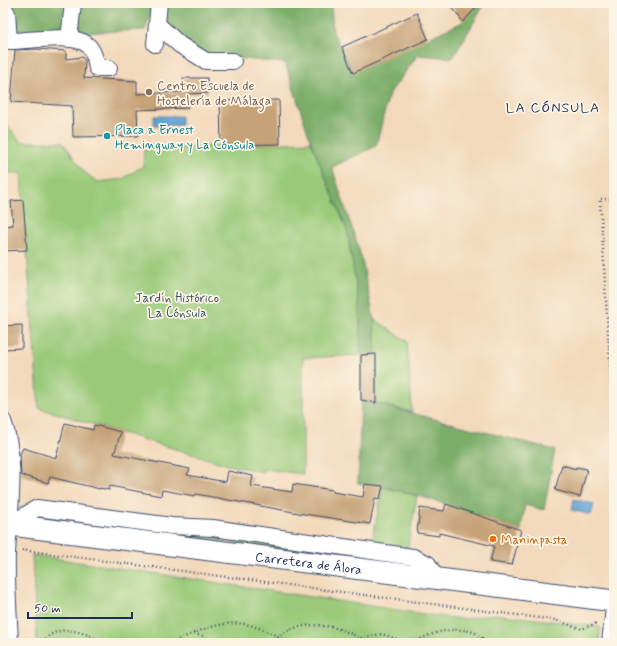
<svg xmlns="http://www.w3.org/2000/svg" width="617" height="646" font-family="Mynerve,sans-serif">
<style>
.green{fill:#9aca79;stroke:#5a7c6c}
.forest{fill:#7bae69;stroke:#4b6e64}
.water{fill:#5fa1d3;stroke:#3d6898}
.building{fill:#c6a277}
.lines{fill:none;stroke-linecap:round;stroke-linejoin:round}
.minor-casing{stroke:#3b486c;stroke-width:18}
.major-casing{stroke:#3b486c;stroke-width:23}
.path{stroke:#3b486c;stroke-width:2.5;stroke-dasharray:1 3;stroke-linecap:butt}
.minor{stroke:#fff;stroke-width:16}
.major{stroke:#fff;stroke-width:21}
.education-dot{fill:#8d6e63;stroke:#fcf5e5;stroke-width:1.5}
.culture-dot{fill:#0f9aa8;stroke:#fcf5e5;stroke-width:1.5}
.food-dot{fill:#e8710a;stroke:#fcf5e5;stroke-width:1.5}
.labels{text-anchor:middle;stroke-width:3.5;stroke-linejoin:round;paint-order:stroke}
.education-label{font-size:13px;fill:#785e54;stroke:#fcf5e5;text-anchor:start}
.culture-label{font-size:13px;fill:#0d838f;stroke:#fcf5e5;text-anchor:start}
.park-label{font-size:13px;fill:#3b5665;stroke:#fcf5e5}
.food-label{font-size:13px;fill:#c56008;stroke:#fcf5e5;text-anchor:start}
.street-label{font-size:13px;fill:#1b2f5e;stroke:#fcf5e5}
.neighbourhood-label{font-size:14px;letter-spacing:1px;fill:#1b2f5e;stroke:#fcf5e5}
</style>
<rect width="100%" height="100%" fill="#fcf5e5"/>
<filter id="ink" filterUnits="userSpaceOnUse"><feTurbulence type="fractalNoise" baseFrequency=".025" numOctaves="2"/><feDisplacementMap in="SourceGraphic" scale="8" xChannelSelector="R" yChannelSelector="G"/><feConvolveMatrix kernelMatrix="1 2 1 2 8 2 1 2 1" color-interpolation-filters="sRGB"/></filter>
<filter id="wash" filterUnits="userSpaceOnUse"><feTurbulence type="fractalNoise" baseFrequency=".012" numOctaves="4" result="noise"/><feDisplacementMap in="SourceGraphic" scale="16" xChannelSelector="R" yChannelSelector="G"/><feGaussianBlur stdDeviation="0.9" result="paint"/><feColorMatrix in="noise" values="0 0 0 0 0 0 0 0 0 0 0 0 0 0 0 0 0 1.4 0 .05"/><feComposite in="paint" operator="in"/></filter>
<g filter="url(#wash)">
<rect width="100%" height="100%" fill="#f3d9bb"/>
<!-- green -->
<g class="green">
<path d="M 3,120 L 21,142 L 63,142 L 84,172 L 98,182 L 122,179 L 143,166 L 144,149 L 311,142 L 347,230 L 359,303 L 361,355 L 303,358 L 303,474 L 263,469 L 263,472 L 225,464 L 39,408 L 21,173 L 3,173 Z"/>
<path d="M 374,319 L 407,341 L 412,412 L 376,403 L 376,354 Z"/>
<path d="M 383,486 L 417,496 L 407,551 L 371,545 Z"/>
<path d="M 31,515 L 194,532 L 416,564 L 417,568 Z"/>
<path d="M 32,555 L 444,617 L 466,619 L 494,614 L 600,627 L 599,643 L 37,643 Z"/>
</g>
<!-- forest -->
<g class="forest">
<path d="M 8,3 L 68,3 L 64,30 L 57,33 L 12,34 L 12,30 L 18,23 L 17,15 L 13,15 Z"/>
<path d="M 78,3 L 155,3 L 145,30 L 76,33 Z"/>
<path d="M 164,3 L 331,3 L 333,32 L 353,72 L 463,22 L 480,3 L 485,3 L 453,58 L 418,55 L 389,94 L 376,146 L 332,167 L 361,256 L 374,319 L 376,354 L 361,355 L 359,303 L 347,230 L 311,142 L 285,63 L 202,55 L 165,22 Z"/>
<path d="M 361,400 L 555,450 L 544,510 L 525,505 L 521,530 C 467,511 414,491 358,483 Z"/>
</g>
<!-- water -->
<g class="water">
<path d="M 154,116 L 181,116 L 181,125 L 154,126 Z"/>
<path d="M 574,499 L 594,504 L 591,515 L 572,510 Z"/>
</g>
<g id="blocks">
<!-- building -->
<g class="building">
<path d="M 449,3 L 480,3 L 463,22 Z"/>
<path d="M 417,13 L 428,39 L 353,73 L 342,47 Z"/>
<path d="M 36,49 L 66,51 L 66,59 L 82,57 L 85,61 L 84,78 L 137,81 L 137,94 L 184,92 L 183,78 L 207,78 L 208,93 L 187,94 L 187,108 L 137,110 L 138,136 L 73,137 L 72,106 L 11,102 L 15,50 Z"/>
<path d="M 279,100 L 280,144 L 221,145 L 220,101 Z"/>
<path d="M 23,200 L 27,250 L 3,251 L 3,226 L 13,225 L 11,201 Z"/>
<path d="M 22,325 L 22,348 L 4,349 L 3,326 Z"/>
<path d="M 376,354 L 376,403 L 361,400 L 361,355 Z"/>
<path d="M 65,423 L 93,430 L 94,425 L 121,432 L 114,454 L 190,469 L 187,475 L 226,482 L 228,471 L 253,476 L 251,486 L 292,492 L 293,484 L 333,490 L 333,492 L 363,497 L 365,484 L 383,486 L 380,499 L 375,498 L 370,524 L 304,514 L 196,494 L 195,496 L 162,490 L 161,496 L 110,486 L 109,490 L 100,488 L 100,489 L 50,477 L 48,483 L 21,475 L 20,454 L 23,448 L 56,458 Z"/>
<path d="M 562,465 L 576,469 L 576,467 L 587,469 L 580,497 L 555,490 Z"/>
<path d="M 446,504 L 521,530 L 512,565 L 490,562 L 494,546 L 439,533 L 439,536 L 417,533 L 420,508 L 444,511 Z"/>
</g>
</g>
</g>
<g filter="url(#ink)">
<use href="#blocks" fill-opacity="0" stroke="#3b486c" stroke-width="1"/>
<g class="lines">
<!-- minor casing -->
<g class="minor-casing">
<g id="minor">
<path d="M 3,7 L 7,13 L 9,41 C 29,41 64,34 83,42 C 92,46 96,59 97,68 L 109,68"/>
<path d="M 158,25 L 180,45 L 206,61 L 233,61"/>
<path d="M 69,39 L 73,3"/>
<path d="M 155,44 L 159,3"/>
<path d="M 3,421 C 18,464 9,510 7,554 C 6,584 9,614 10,643"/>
<path d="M 9,525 L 37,508 L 172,526 L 213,528 L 413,557 L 428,564 L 437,579"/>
<path d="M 610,643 L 614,608"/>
</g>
</g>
<!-- major casing -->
<g class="major-casing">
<g id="major">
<path id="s1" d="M 3,524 L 614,601"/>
</g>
</g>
<!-- path -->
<g class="path">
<path d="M 614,199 L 600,199 L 614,433"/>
<path d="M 22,550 L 555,620 L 582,629 L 597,623"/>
<path d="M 194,634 L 203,636 L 211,643"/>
<path d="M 43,643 C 56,621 87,632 103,643"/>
<path d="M 171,643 C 194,633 219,620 245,624 C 261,627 276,636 291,643"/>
<path d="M 272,643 C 296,615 340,624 368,643"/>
<path d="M 337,643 L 382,634 L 410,643"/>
<path d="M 414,643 C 429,632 468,622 482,638 L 467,643"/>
</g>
<!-- minor -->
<use href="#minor" class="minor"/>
<!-- major -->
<use href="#major" class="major"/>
</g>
</g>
<!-- markers -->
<circle class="education-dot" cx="149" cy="92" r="4"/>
<circle class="culture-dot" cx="107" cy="136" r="4"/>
<circle class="food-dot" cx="493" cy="539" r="4"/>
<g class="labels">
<!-- education labels -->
<g class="education-label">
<text x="157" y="90">Centro Escuela de<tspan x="157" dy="15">Hostelería de Málaga</tspan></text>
</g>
<!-- culture labels -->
<g class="culture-label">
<text x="115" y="134">Placa a Ernest<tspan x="115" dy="15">Hemingway y La Cónsula</tspan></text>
</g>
<!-- park labels -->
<g class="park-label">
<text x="177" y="302">Jardín Histórico<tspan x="177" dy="15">La Cónsula</tspan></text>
</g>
<!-- food labels -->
<g class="food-label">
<text x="501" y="544">Maninpasta</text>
</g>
<!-- street labels -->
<g class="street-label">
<text dy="5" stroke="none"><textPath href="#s1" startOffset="308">Carretera de Álora</textPath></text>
</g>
<!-- neighbourhood labels -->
<g class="neighbourhood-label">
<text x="553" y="112">LA CÓNSULA</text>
</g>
</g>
<!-- margin -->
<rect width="617" height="646" fill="none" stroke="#fcf5e5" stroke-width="16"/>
<!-- scale -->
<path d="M28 612v6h104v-6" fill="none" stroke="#1b2f5e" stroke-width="2"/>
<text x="34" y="612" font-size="12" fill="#1b2f5e" stroke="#fcf5e5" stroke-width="3" paint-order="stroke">50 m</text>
</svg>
